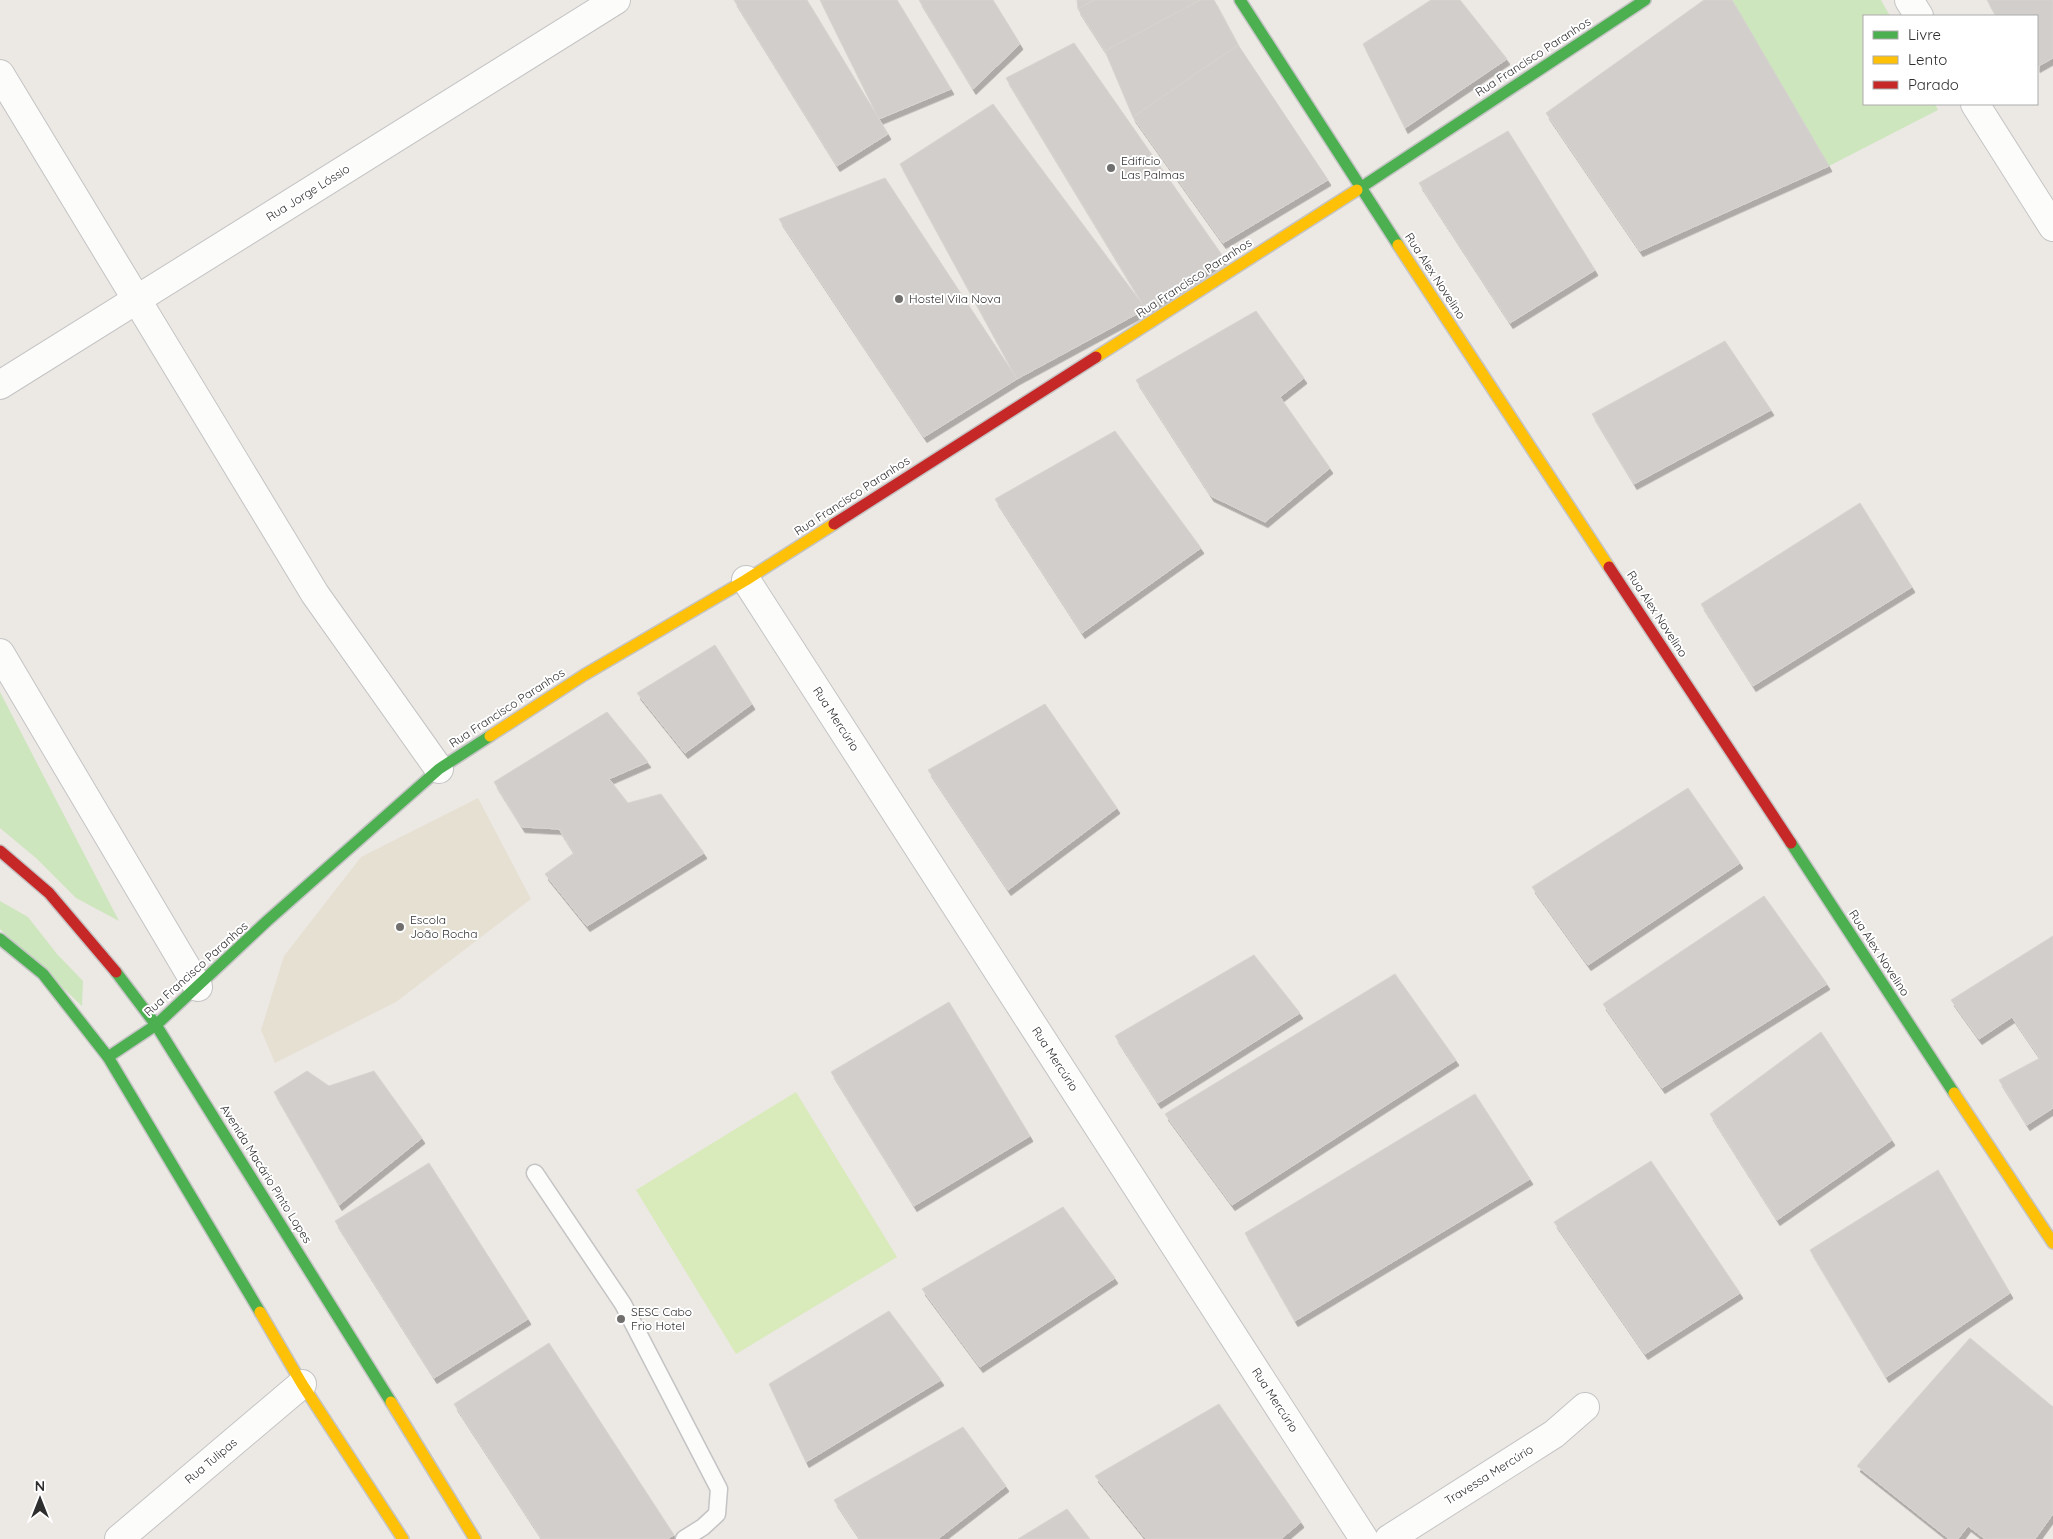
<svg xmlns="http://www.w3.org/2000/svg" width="2053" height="1539" font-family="Quicksand,sans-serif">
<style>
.education{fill:#e6e0d3}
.green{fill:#cee6be}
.pitch{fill:#d9eabb}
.building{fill:#d1cecb;stroke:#d7d4d0;filter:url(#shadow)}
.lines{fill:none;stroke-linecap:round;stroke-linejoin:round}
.lane-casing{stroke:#c5c4c5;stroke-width:19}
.street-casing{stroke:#c5c4c5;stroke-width:30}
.fast-casing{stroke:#c5c4c5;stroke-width:14}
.slow-casing{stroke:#c5c4c5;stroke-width:14}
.jam-casing{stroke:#c5c4c5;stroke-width:14}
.lane{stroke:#fcfcfb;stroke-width:16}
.street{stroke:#fcfcfb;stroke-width:28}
.fast{stroke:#4caf50;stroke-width:11}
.slow{stroke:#ffc107;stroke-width:11}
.jam{stroke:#c62828;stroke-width:11}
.poi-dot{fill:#706f6e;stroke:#fff;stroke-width:2}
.labels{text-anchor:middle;stroke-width:4;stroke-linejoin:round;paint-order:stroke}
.street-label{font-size:12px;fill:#2e2e2e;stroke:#fff}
.poi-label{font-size:12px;fill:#2e2e2e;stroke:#fff;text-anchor:start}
</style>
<defs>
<filter id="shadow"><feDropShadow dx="3" dy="5.5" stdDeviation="0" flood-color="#0004"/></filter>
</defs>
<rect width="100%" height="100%" fill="#ece8e4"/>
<!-- education -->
<path class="education" d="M 478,798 L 531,899 L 396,1002 L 275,1063 L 261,1030 L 284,956 L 361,857 Z"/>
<!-- green -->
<g class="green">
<path d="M 1732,0 L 1881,0 L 1890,16 L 1864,16 L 1864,104 L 1935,104 L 1938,110 L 1829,166 Z"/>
<path d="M 0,692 L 119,921 L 76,898 L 36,858 L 0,828 Z"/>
<path d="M 0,901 L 28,917 L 57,954 L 83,981 L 82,1006 L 0,929 Z"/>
</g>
<!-- pitch -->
<path class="pitch" d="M 796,1092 L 897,1257 L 736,1354 L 636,1190 Z"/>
<!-- building -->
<g class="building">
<path d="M 734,0 L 807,0 L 888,134 L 837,166 Z"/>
<path d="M 820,0 L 897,0 L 951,89 L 879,119 Z"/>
<path d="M 919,0 L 993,0 L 1020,44 L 973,89 Z"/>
<path d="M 1077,0 L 1094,0 L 1078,9 Z"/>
<path d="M 1094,0 L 1200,0 L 1105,51 L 1078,9 Z"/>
<path d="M 1200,0 L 1214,0 L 1238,45 L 1133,117 L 1105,51 Z"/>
<path d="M 1431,0 L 1460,0 L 1507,59 L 1405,128 L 1363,44 Z"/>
<path d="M 1704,0 L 1732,0 L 1829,166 L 1640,251 L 1546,113 Z"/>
<path d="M 1987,0 L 2053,0 L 2053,58 L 2037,67 L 2037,16 L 1996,16 Z"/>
<path d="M 1074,43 L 1224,258 L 1146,309 L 1006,78 Z"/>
<path d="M 1238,45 L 1328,180 L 1223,243 L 1133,117 Z"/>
<path d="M 993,104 L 1146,309 L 1017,379 L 900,164 Z"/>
<path d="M 1508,131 L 1595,270 L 1510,323 L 1419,183 Z"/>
<path d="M 885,178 L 1017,379 L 924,437 L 779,219 Z"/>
<path d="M 1256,311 L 1304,378 L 1280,397 L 1330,468 L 1265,522 L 1211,496 L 1136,380 Z"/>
<path d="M 1725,341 L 1771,410 L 1634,484 L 1592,414 Z"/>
<path d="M 1115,431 L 1201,548 L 1082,633 L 995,499 Z"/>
<path d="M 1860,503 L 1912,587 L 1753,686 L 1701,604 Z"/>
<path d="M 715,645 L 752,704 L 685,753 L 637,693 Z"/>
<path d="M 1045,704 L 1117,808 L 1008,890 L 928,770 Z"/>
<path d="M 607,712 L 648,762 L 609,779 L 628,803 L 661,794 L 704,853 L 587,926 L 545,874 L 574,853 L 559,829 L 522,827 L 494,782 Z"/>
<path d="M 1688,788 L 1740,863 L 1588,965 L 1532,887 Z"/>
<path d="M 1764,896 L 1827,984 L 1662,1088 L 1603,1004 Z"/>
<path d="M 2053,936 L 2053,1108 L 2027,1125 L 1999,1080 L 2040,1058 L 2012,1017 L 1979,1039 L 1951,1000 Z"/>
<path d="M 1254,955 L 1300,1013 L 1158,1103 L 1115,1036 Z"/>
<path d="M 1395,974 L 1456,1060 L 1232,1205 L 1165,1114 Z"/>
<path d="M 949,1002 L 1030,1136 L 914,1206 L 831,1072 Z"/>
<path d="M 1821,1032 L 1892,1140 L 1777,1220 L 1710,1114 Z"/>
<path d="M 307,1071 L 329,1086 L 374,1071 L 422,1138 L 339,1205 L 274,1092 Z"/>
<path d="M 1475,1094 L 1530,1179 L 1295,1321 L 1245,1233 Z"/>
<path d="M 1651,1161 L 1740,1293 L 1645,1354 L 1554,1222 Z"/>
<path d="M 429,1163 L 528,1319 L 434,1378 L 335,1221 Z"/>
<path d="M 1938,1170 L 2010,1293 L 1886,1377 L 1810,1250 Z"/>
<path d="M 1063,1207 L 1115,1278 L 980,1367 L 922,1289 Z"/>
<path d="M 889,1311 L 941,1380 L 806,1462 L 769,1384 Z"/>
<path d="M 1970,1338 L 2053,1407 L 2053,1514 L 2035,1539 L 1985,1539 L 1968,1526 L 1958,1539 L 1949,1539 L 1857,1466 Z"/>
<path d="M 549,1343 L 674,1535 L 667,1539 L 542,1539 L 454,1404 Z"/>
<path d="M 1219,1404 L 1301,1522 L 1281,1539 L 1146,1539 L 1095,1476 Z"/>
<path d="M 963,1427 L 1006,1486 L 938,1539 L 860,1539 L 834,1500 Z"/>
<path d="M 1067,1509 L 1090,1539 L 1018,1539 Z"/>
</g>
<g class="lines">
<!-- lane casing -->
<g class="lane-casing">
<path id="lane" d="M 535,1173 L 623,1304 L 719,1489 L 717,1514 L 703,1527 L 684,1539"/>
</g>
<!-- street casing -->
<g class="street-casing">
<g id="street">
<path d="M 1909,0 L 1919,16"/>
<path d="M 0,74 L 315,594 L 439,769"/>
<path d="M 1975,104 L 2053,227"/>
<path d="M 0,385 L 616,0"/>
<path d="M 746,580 L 1364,1539"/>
<path d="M 0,653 L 198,987"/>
<path d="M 119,1539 L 302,1384"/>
<path d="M 1389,1539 L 1554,1434 L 1585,1407"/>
</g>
</g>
<!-- fast casing -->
<g class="fast-casing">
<g id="fast">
<path d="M 1240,0 L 1398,245"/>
<path d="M 1357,190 L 1645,0"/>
<path d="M 1791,843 L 1954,1093"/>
<path d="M 0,939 L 43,974 L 108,1057 L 260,1312"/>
<path d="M 116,972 L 156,1025 L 391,1402"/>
<path d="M 108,1057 L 156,1025 L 267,921 L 439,769 L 490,736"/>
</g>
</g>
<!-- slow casing -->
<g class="slow-casing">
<g id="slow">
<path d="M 1398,245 L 1609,567"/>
<path d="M 1096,357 L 1357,190"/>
<path d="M 490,736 L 584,675 L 746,580 L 834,524"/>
<path d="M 1954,1093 L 2053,1243"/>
<path d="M 260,1312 L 302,1384 L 403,1539"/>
<path d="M 391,1402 L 475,1539"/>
</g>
</g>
<!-- jam casing -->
<g class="jam-casing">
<g id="jam">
<path d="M 834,524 L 1096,357"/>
<path d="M 1609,567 L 1791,843"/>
<path d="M 0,851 L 49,893 L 116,972"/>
</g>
</g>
<!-- lane -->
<use href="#lane" class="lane"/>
<!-- street -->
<use href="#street" class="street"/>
<!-- fast -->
<use href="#fast" class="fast"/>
<!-- slow -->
<use href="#slow" class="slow"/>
<!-- jam -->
<use href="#jam" class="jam"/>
</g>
<!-- markers -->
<g class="poi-dot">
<circle cx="1111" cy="168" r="5"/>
<circle cx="899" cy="299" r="5"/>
<circle cx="400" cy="927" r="5"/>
<circle cx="621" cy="1319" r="5"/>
</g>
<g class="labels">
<!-- street labels -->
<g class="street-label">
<text transform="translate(1533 57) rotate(-33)" y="4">Rua Francisco Paranhos</text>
<text transform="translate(308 193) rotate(-32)" y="4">Rua Jorge Lóssio</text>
<text transform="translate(1435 276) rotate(57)" y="4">Rua Alex Novelino</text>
<text transform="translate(1194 278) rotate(-33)" y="4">Rua Francisco Paranhos</text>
<text transform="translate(852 496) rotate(-33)" y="4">Rua Francisco Paranhos</text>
<text transform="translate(1657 614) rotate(57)" y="4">Rua Alex Novelino</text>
<text transform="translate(507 708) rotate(-33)" y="4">Rua Francisco Paranhos</text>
<text transform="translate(836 719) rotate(57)" y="4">Rua Mercúrio</text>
<text transform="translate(1879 953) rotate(57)" y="4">Rua Alex Novelino</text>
<text transform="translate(196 969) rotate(-42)" y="4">Rua Francisco Paranhos</text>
<text transform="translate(1055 1059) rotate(57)" y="4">Rua Mercúrio</text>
<text transform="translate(266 1174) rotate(58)" y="4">Avenida Macário Pinto Lopes</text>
<text transform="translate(1275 1400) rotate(57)" y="4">Rua Mercúrio</text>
<text transform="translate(211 1461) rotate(-40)" y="4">Rua Tulipas</text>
<text transform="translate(1489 1475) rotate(-32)" y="4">Travessa Mercúrio</text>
</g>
<!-- poi labels -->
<g class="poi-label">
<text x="1121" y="165">Edifício<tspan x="1121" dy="14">Las Palmas</tspan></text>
<text x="909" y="303">Hostel Vila Nova</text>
<text x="410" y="924">Escola<tspan x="410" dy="14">João Rocha</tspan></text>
<text x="631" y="1316">SESC Cabo<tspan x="631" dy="14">Frio Hotel</tspan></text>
</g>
</g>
<!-- legend -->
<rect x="1863" y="15" width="175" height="90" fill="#ffffff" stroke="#ababab"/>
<rect x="1873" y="31" width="25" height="8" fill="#4caf50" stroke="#ababab"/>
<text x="1908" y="40" font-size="15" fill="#2e2e2e">Livre</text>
<rect x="1873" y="56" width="25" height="8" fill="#ffc107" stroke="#ababab"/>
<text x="1908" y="65" font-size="15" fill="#2e2e2e">Lento</text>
<rect x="1873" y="81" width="25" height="8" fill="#c62828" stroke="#ababab"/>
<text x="1908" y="90" font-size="15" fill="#2e2e2e">Parado</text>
<!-- north arrow -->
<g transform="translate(40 1499)" stroke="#ffffff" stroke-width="4" paint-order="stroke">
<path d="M0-4L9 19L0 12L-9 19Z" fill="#2e2e2e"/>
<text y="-8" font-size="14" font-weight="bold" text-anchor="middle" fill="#2e2e2e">N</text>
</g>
</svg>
